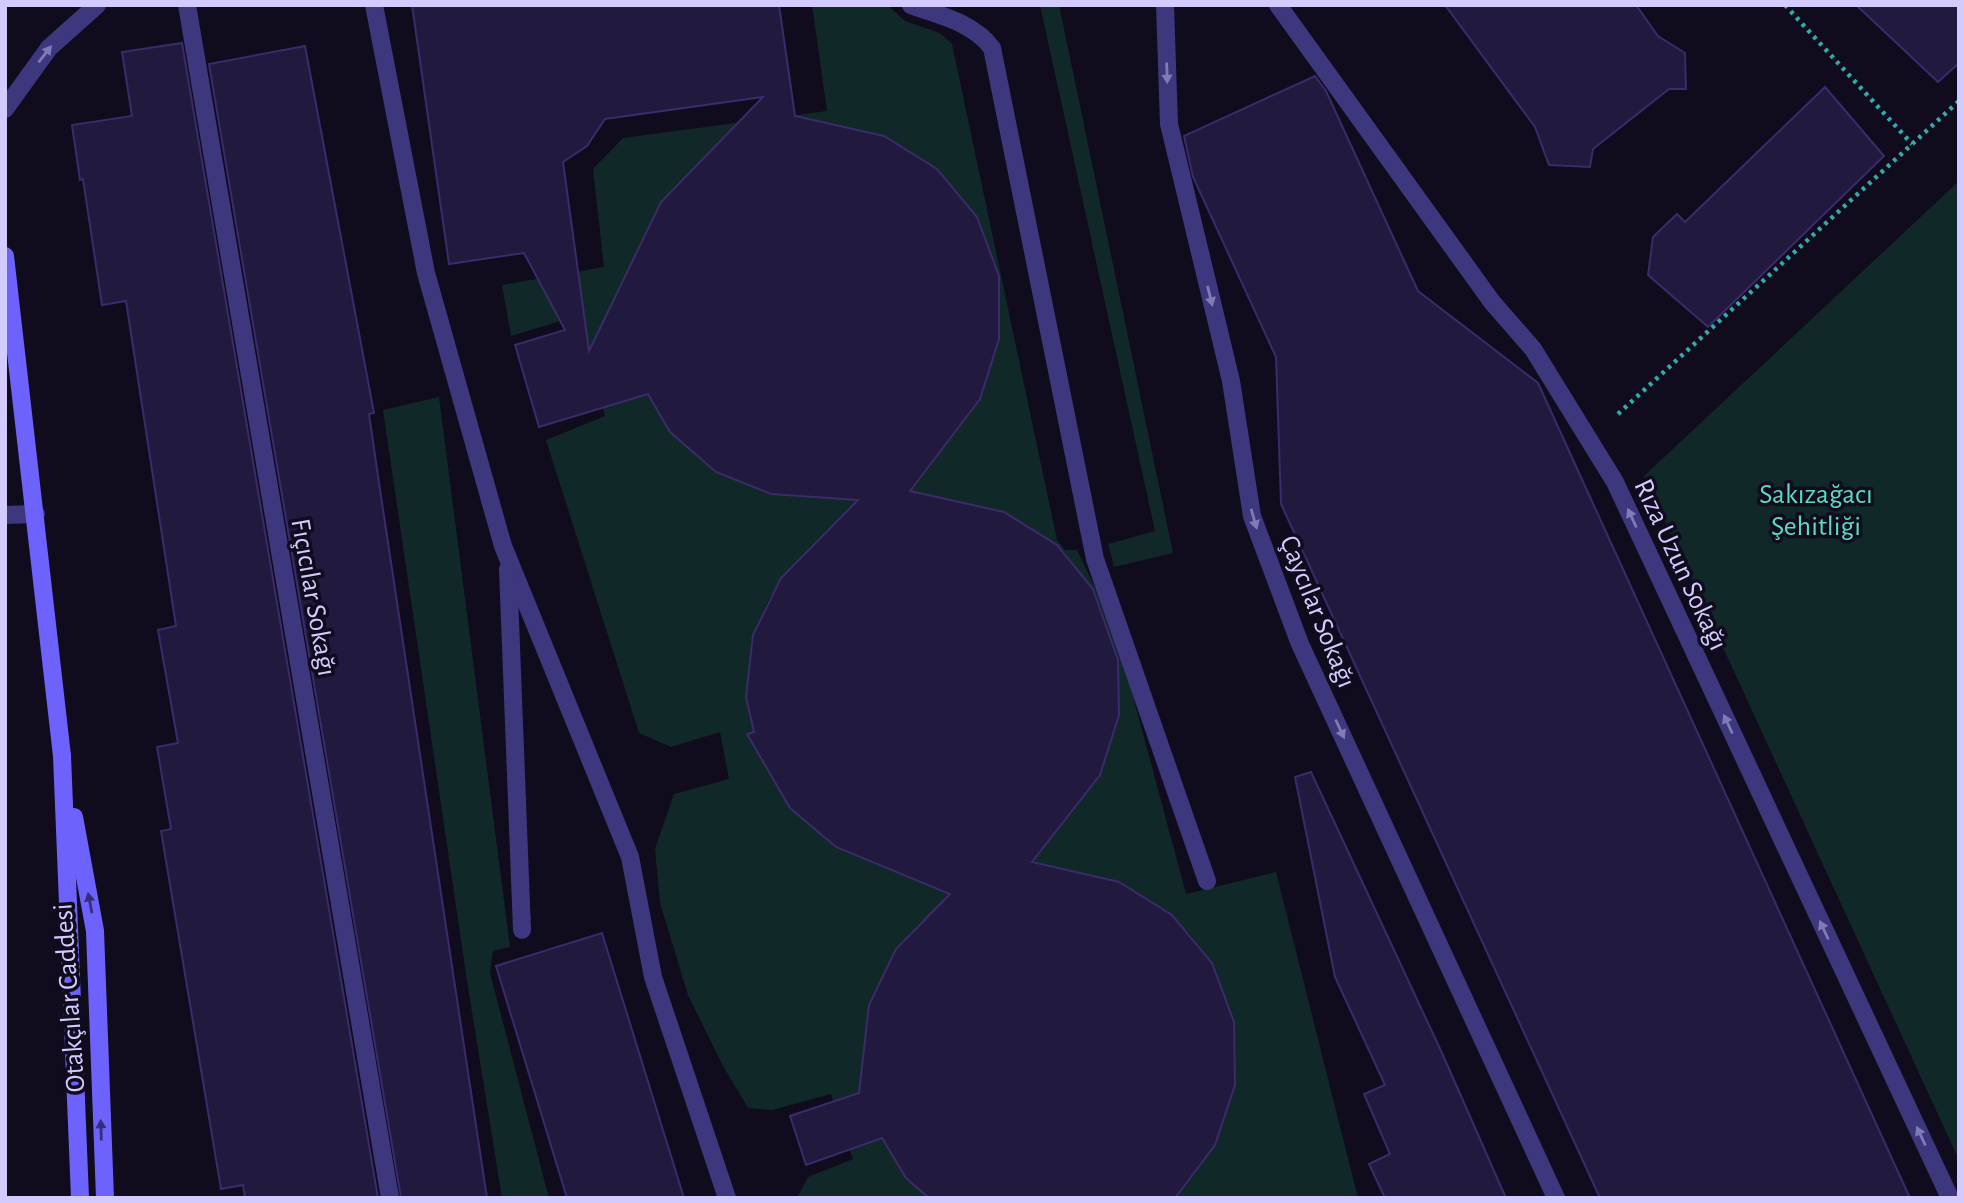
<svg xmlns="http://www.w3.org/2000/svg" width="1964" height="1203" font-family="'Alegreya Sans',sans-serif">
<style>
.green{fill:#102828;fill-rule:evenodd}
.building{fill:#22193f;stroke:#3a2b6a;stroke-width:2;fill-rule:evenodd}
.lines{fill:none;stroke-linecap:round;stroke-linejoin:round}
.path{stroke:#2fadab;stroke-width:4.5;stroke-dasharray:3.5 5;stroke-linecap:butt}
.service{stroke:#3d387d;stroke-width:18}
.minor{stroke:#3d387d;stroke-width:18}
.secondary{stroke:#6d63fc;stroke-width:18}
.oneway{fill:#807ab7}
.oneway2{fill:#352f77}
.labels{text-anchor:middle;stroke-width:7;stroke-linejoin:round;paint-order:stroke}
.park-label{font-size:28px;fill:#59dcc0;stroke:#100c1e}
.street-label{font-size:28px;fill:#d3cbfe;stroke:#100c1e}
</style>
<rect width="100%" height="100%" fill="#100c1e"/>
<!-- green -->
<g class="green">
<path d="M 812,5 L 887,5 L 905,21 L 940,33 L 952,44 L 1057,540 L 1065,550 L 1077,550 L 1115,629 L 1186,894 L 1276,872 L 1358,1198 L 1169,1198 C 1246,1132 1254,1017 1193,938 C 1174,914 1146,899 1120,885 L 932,1198 L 797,1198 L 808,1177 L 853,1159 L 831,1094 L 772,1110 L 748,1108 L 723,1066 L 688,995 L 660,903 L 655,849 L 674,794 L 729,779 L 720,732 L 671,747 L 639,733 L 546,440 L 605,416 L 577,316 L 511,336 L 502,285 L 604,267 L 593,169 L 623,138 L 827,111 ZM 797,125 C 812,126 830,124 845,127 C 936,148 999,218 1000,313 C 1001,344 988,373 977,401 ZM 831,531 L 906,870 C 877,862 847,854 823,836 C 750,780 728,678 770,597 C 785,570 808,550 831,531 Z"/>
<path d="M 1040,5 L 1059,5 L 1173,553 L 1114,567 L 1108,544 L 1155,531 Z"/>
<path d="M 1959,181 L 1959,1160 L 1644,476 Z"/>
<path d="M 439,397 L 510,947 L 493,951 L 490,973 L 549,1198 L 502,1198 L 467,981 L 383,410 Z"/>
</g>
<!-- building -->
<g class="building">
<path d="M 412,5 L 779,5 L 795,116 L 884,136 L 937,169 L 977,217 L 999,276 L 999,339 L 980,399 L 910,491 L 1004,512 L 1057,545 L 1093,589 L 1118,660 L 1119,715 L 1100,775 L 1032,862 L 1119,882 L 1172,915 L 1212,963 L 1234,1022 L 1235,1085 L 1215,1145 L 1175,1198 L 929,1198 L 906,1178 L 882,1138 L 806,1165 L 790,1116 L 859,1093 L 869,1005 L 896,949 L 950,894 L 836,847 L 790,808 L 747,734 L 754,732 L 746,697 L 753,635 L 781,578 L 858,500 L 771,494 L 716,472 L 670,432 L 648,394 L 539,427 L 515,345 L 565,330 L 524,253 L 449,264 ZM 763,97 L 661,202 L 589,351 L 563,162 L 587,146 L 605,119 Z"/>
<path d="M 1445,5 L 1636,5 L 1658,36 L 1685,53 L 1686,89 L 1669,89 L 1593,149 L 1590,167 L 1549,165 L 1535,127 Z"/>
<path d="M 1856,5 L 1959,5 L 1959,63 L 1938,82 Z"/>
<path d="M 182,43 L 378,1198 L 245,1198 L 243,1185 L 221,1189 L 161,831 L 171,829 L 157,747 L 178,743 L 158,630 L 176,626 L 126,301 L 102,305 L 83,179 L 80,180 L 72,125 L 132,116 L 122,52 Z"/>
<path d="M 305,46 L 374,413 L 369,414 L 379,483 L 487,1198 L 401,1198 L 209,64 Z"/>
<path d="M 1315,76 L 1326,91 L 1418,291 L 1538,383 L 1910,1198 L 1600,1198 L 1281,504 L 1276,357 L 1193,177 L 1184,136 Z"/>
<path d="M 1825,87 L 1884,156 L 1708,327 L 1648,275 L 1653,237 L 1677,214 L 1685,222 Z"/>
<path d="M 1311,772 L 1442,1053 L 1506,1198 L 1385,1198 L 1369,1164 L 1390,1154 L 1364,1094 L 1385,1085 L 1335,977 L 1295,777 Z"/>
<path d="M 602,933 L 684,1198 L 567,1198 L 496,966 Z"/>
</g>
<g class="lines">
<!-- path -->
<g class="path">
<path d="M 1785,5 L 1912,144"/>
<path d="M 1618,414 L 1959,101"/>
</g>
<!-- service -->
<g class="service">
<path d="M 374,5 L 426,273 L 503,546 L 630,857 L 653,977 L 727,1198"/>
<path d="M 911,5 C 940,16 973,22 992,48 L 1095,559 L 1207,881"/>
<path d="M 508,569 L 522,930"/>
</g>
<!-- minor -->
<g class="minor">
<path d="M 187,5 L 390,1198"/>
<path d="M 1165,5 L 1169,124 L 1231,381 L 1252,516 L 1300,644 L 1556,1198"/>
<path d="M 1278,5 L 1492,302 L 1533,349 L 1615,482 L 1950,1198"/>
<path d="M 5,109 L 49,48 L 97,5"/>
<path d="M 5,515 L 36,514"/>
</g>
<!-- secondary -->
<g class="secondary">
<path d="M 5,256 L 62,756 L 80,1198"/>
<path d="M 74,817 L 95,931 L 105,1198"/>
</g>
</g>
<!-- one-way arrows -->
<defs><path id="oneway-solid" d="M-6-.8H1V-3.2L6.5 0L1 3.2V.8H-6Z" transform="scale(1.75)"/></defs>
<g class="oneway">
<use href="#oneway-solid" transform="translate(45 54) rotate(-52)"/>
<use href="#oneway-solid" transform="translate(1167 73) rotate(88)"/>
<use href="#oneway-solid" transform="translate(1210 296) rotate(76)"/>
<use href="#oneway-solid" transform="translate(1632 518) rotate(-115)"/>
<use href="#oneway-solid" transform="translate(1254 519) rotate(74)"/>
<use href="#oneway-solid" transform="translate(1728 724) rotate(-115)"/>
<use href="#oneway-solid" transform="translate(1340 729) rotate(65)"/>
<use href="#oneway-solid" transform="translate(1824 930) rotate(-115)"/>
<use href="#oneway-solid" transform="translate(1921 1136) rotate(-115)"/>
</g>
<g class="oneway2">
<use href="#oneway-solid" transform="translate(90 903) rotate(-101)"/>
<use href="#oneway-solid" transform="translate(101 1130) rotate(-92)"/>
</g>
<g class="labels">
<!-- park labels -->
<g class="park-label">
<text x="1816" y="503">Sakızağacı<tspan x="1816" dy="32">Şehitliği</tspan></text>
</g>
<!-- street labels -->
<g class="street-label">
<text transform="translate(1682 564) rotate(65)" y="10">Rıza Uzun Sokağı</text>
<text transform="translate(315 597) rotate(80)" y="10">Fıçıcılar Sokağı</text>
<text transform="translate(1319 611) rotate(68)" y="10">Çaycılar Sokağı</text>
<text transform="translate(68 998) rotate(-94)" y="10">Otakçılar Caddesi</text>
</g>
</g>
<!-- border -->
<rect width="1964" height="1203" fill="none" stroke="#d3cbfe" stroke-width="14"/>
</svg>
